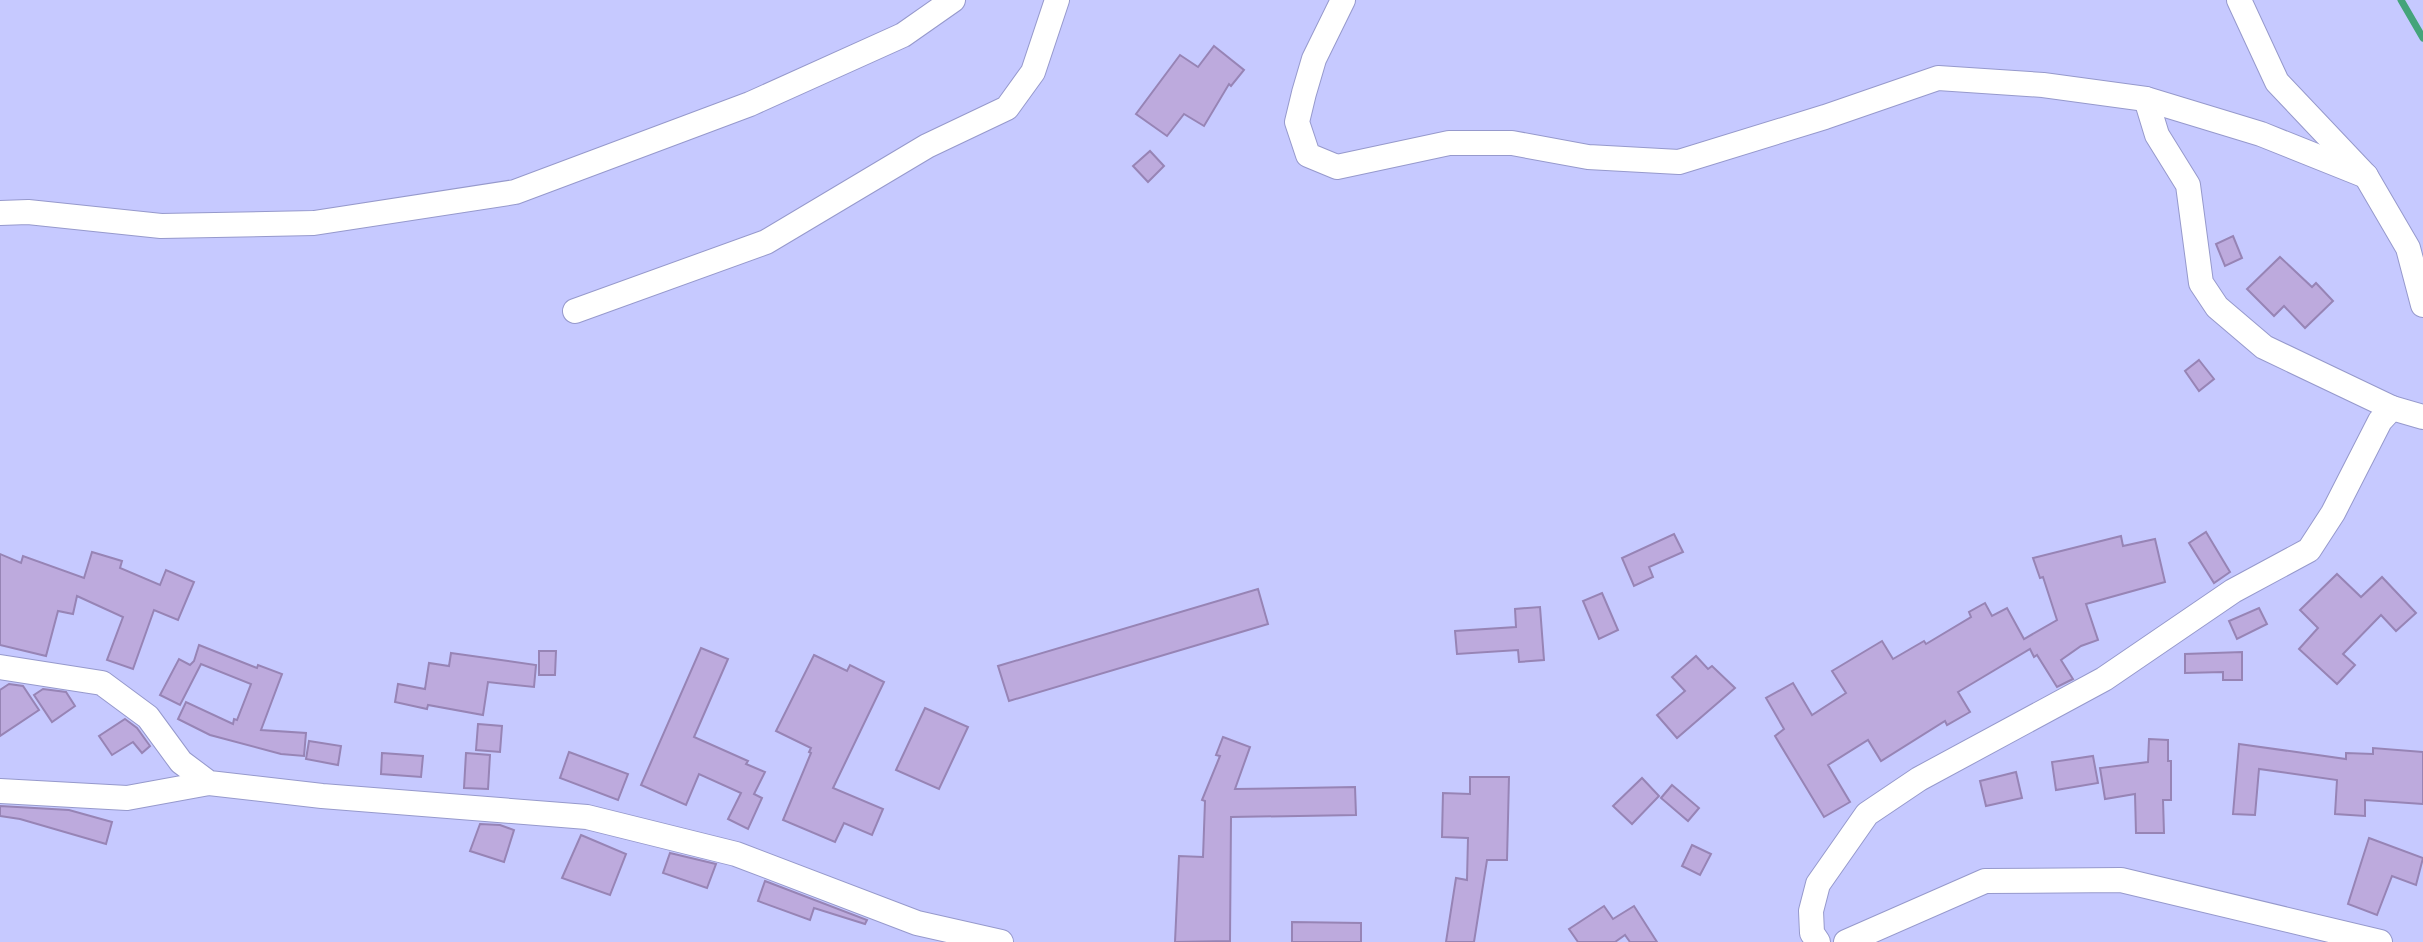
<svg xmlns="http://www.w3.org/2000/svg" width="2423" height="942" font-family="'Fira Sans',sans-serif">
<style>
.lines{fill:none;stroke-linecap:round;stroke-linejoin:round}
.stream{stroke:#44a47a;stroke-width:7}
.building{fill:#bdaadd;stroke:#9784b5;stroke-width:2}
.minor-casing{stroke:#9699cc;stroke-width:26}
.minor{stroke:#fff;stroke-width:24}
</style>
<rect width="100%" height="100%" fill="#c6c9ff"/>
<g class="lines">
<!-- stream -->
<path class="stream" d="M 2401,0 L 2423,38"/>
</g>
<!-- building -->
<g class="building">
<path d="M 1214,46 L 1244,70 L 1231,86 L 1229,84 L 1204,126 L 1184,114 L 1167,136 L 1136,114 L 1180,55 L 1198,67 Z"/>
<path d="M 1150,151 L 1164,166 L 1148,182 L 1133,166 Z"/>
<path d="M 2233,236 L 2242,258 L 2225,266 L 2216,244 Z"/>
<path d="M 2280,257 L 2312,287 L 2316,283 L 2333,301 L 2305,328 L 2284,306 L 2274,316 L 2247,289 Z"/>
<path d="M 2199,360 L 2214,379 L 2199,391 L 2185,371 Z"/>
<path d="M 2206,532 L 2230,572 L 2214,583 L 2189,543 Z"/>
<path d="M 1674,534 L 1683,552 L 1649,567 L 1653,577 L 1634,586 L 1622,558 Z"/>
<path d="M 2121,536 L 2123,546 L 2155,539 L 2165,582 L 2086,604 L 2098,640 L 2081,646 L 2061,660 L 2073,679 L 2057,687 L 2037,655 L 2034,657 L 2030,649 L 1958,692 L 1970,712 L 1947,725 L 1945,721 L 1881,761 L 1868,740 L 1828,765 L 1850,802 L 1824,817 L 1775,736 L 1784,729 L 1766,698 L 1793,683 L 1812,715 L 1846,693 L 1832,671 L 1882,641 L 1893,659 L 1924,641 L 1926,644 L 1971,617 L 1969,612 L 1985,603 L 1992,616 L 2007,608 L 2024,639 L 2057,620 L 2043,577 L 2040,578 L 2033,558 Z"/>
<path d="M 92,552 L 122,561 L 120,568 L 160,585 L 166,570 L 194,582 L 178,620 L 154,610 L 133,669 L 107,660 L 123,617 L 77,596 L 73,614 L 58,611 L 46,656 L 0,645 L 0,554 L 21,563 L 23,556 L 84,578 Z"/>
<path d="M 2337,574 L 2361,597 L 2382,577 L 2416,613 L 2396,631 L 2381,615 L 2343,654 L 2355,665 L 2337,684 L 2299,649 L 2318,628 L 2300,610 Z"/>
<path d="M 1258,589 L 1268,624 L 1009,701 L 998,666 Z"/>
<path d="M 1602,593 L 1618,630 L 1599,639 L 1583,601 Z"/>
<path d="M 1540,607 L 1544,660 L 1519,662 L 1518,650 L 1457,654 L 1455,631 L 1516,627 L 1515,609 Z"/>
<path d="M 2259,608 L 2267,624 L 2237,639 L 2229,621 Z"/>
<path d="M 199,645 L 257,668 L 258,665 L 282,674 L 261,730 L 306,733 L 304,756 L 281,754 L 210,735 L 178,719 L 186,702 L 233,724 L 234,719 L 237,720 L 251,684 L 201,664 L 180,705 L 160,695 L 179,659 L 190,665 L 194,661 Z"/>
<path d="M 701,648 L 728,659 L 694,737 L 748,761 L 746,764 L 765,772 L 754,794 L 762,798 L 748,829 L 728,819 L 741,793 L 699,774 L 686,805 L 641,785 Z"/>
<path d="M 539,651 L 556,651 L 555,675 L 539,675 Z"/>
<path d="M 2242,652 L 2242,680 L 2223,680 L 2223,672 L 2185,673 L 2185,654 Z"/>
<path d="M 451,653 L 536,665 L 534,687 L 488,682 L 483,715 L 428,705 L 427,709 L 395,702 L 398,684 L 425,689 L 429,663 L 449,666 Z"/>
<path d="M 814,655 L 847,671 L 850,665 L 884,682 L 833,788 L 883,809 L 872,835 L 844,823 L 835,842 L 783,820 L 811,753 L 809,752 L 811,748 L 776,731 Z"/>
<path d="M 1696,656 L 1708,669 L 1712,666 L 1735,688 L 1677,738 L 1657,715 L 1685,691 L 1672,677 Z"/>
<path d="M 9,684 L 23,686 L 39,710 L 0,736 L 0,690 Z"/>
<path d="M 43,689 L 66,692 L 75,706 L 52,722 L 34,695 Z"/>
<path d="M 925,708 L 968,727 L 939,789 L 896,770 Z"/>
<path d="M 125,719 L 137,728 L 150,746 L 142,753 L 133,742 L 112,755 L 99,736 Z"/>
<path d="M 478,724 L 502,726 L 500,752 L 476,750 Z"/>
<path d="M 1223,737 L 1250,747 L 1235,789 L 1355,787 L 1356,815 L 1231,817 L 1230,941 L 1175,942 L 1179,856 L 1203,857 L 1205,801 L 1202,800 L 1220,756 L 1216,755 Z"/>
<path d="M 2149,739 L 2168,740 L 2168,761 L 2171,761 L 2171,800 L 2163,800 L 2164,833 L 2136,833 L 2135,794 L 2105,799 L 2100,768 L 2148,762 Z"/>
<path d="M 309,741 L 341,746 L 338,765 L 306,759 Z"/>
<path d="M 2239,744 L 2346,759 L 2346,753 L 2373,754 L 2373,748 L 2423,752 L 2423,804 L 2365,800 L 2365,816 L 2335,814 L 2337,780 L 2259,769 L 2255,815 L 2233,814 Z"/>
<path d="M 569,752 L 628,774 L 618,800 L 560,778 Z"/>
<path d="M 382,753 L 423,756 L 421,777 L 381,774 Z"/>
<path d="M 466,753 L 490,755 L 488,789 L 464,788 Z"/>
<path d="M 2093,756 L 2098,783 L 2056,790 L 2052,762 Z"/>
<path d="M 2016,772 L 2022,798 L 1986,806 L 1980,781 Z"/>
<path d="M 1470,777 L 1509,777 L 1507,860 L 1487,860 L 1474,942 L 1446,942 L 1456,878 L 1467,880 L 1468,838 L 1442,837 L 1443,793 L 1470,794 Z"/>
<path d="M 1642,778 L 1659,796 L 1632,824 L 1613,806 Z"/>
<path d="M 1672,785 L 1699,808 L 1688,821 L 1661,798 Z"/>
<path d="M 0,806 L 69,810 L 112,822 L 106,844 L 20,819 L 0,816 Z"/>
<path d="M 480,824 L 500,825 L 514,830 L 504,862 L 470,851 Z"/>
<path d="M 581,835 L 626,854 L 610,895 L 562,878 Z"/>
<path d="M 2369,838 L 2423,858 L 2416,885 L 2392,876 L 2377,915 L 2348,904 Z"/>
<path d="M 1692,845 L 1711,854 L 1700,875 L 1682,866 Z"/>
<path d="M 670,853 L 716,864 L 707,888 L 663,873 Z"/>
<path d="M 765,881 L 867,920 L 865,924 L 814,908 L 810,920 L 758,901 Z"/>
<path d="M 1604,906 L 1613,919 L 1634,906 L 1657,942 L 1630,942 L 1625,935 L 1615,942 L 1578,942 L 1569,929 Z"/>
<path d="M 1292,922 L 1361,923 L 1361,942 L 1292,942 Z"/>
</g>
<g class="lines">
<!-- minor casing -->
<g class="minor-casing">
<g id="minor">
<path d="M 1343,0 L 1314,59 L 1304,93 L 1297,122 L 1308,155 L 1337,167 L 1449,143 L 1512,143 L 1588,157 L 1679,162 L 1825,117 L 1938,78 L 2043,85 L 2146,99 L 2261,134 L 2366,176"/>
<path d="M 2239,0 L 2277,82 L 2366,176 L 2408,248 L 2423,305"/>
<path d="M 2146,99 L 2157,135 L 2188,185 L 2201,283 L 2217,307 L 2264,347 L 2392,408"/>
<path d="M 0,213 L 28,212 L 161,226 L 314,223 L 515,192 L 750,104 L 903,35 L 953,0"/>
<path d="M 575,311 L 766,242 L 927,146 L 1007,108 L 1033,72 L 1057,0"/>
<path d="M 0,667 L 102,683 L 148,717 L 181,762 L 209,783 L 322,796 L 587,817 L 736,854 L 917,923 L 1001,942"/>
<path d="M 0,791 L 127,798 L 209,783"/>
<path d="M 1818,942 L 1812,933 L 1811,911 L 1818,884 L 1867,814 L 1919,779 L 2104,679 L 2233,591 L 2309,550 L 2333,513 L 2380,421 L 2392,408 L 2423,417"/>
<path d="M 1846,942 L 1985,881 L 2121,880 L 2380,942"/>
</g>
</g>
<!-- minor -->
<use href="#minor" class="minor"/>
</g>
</svg>
